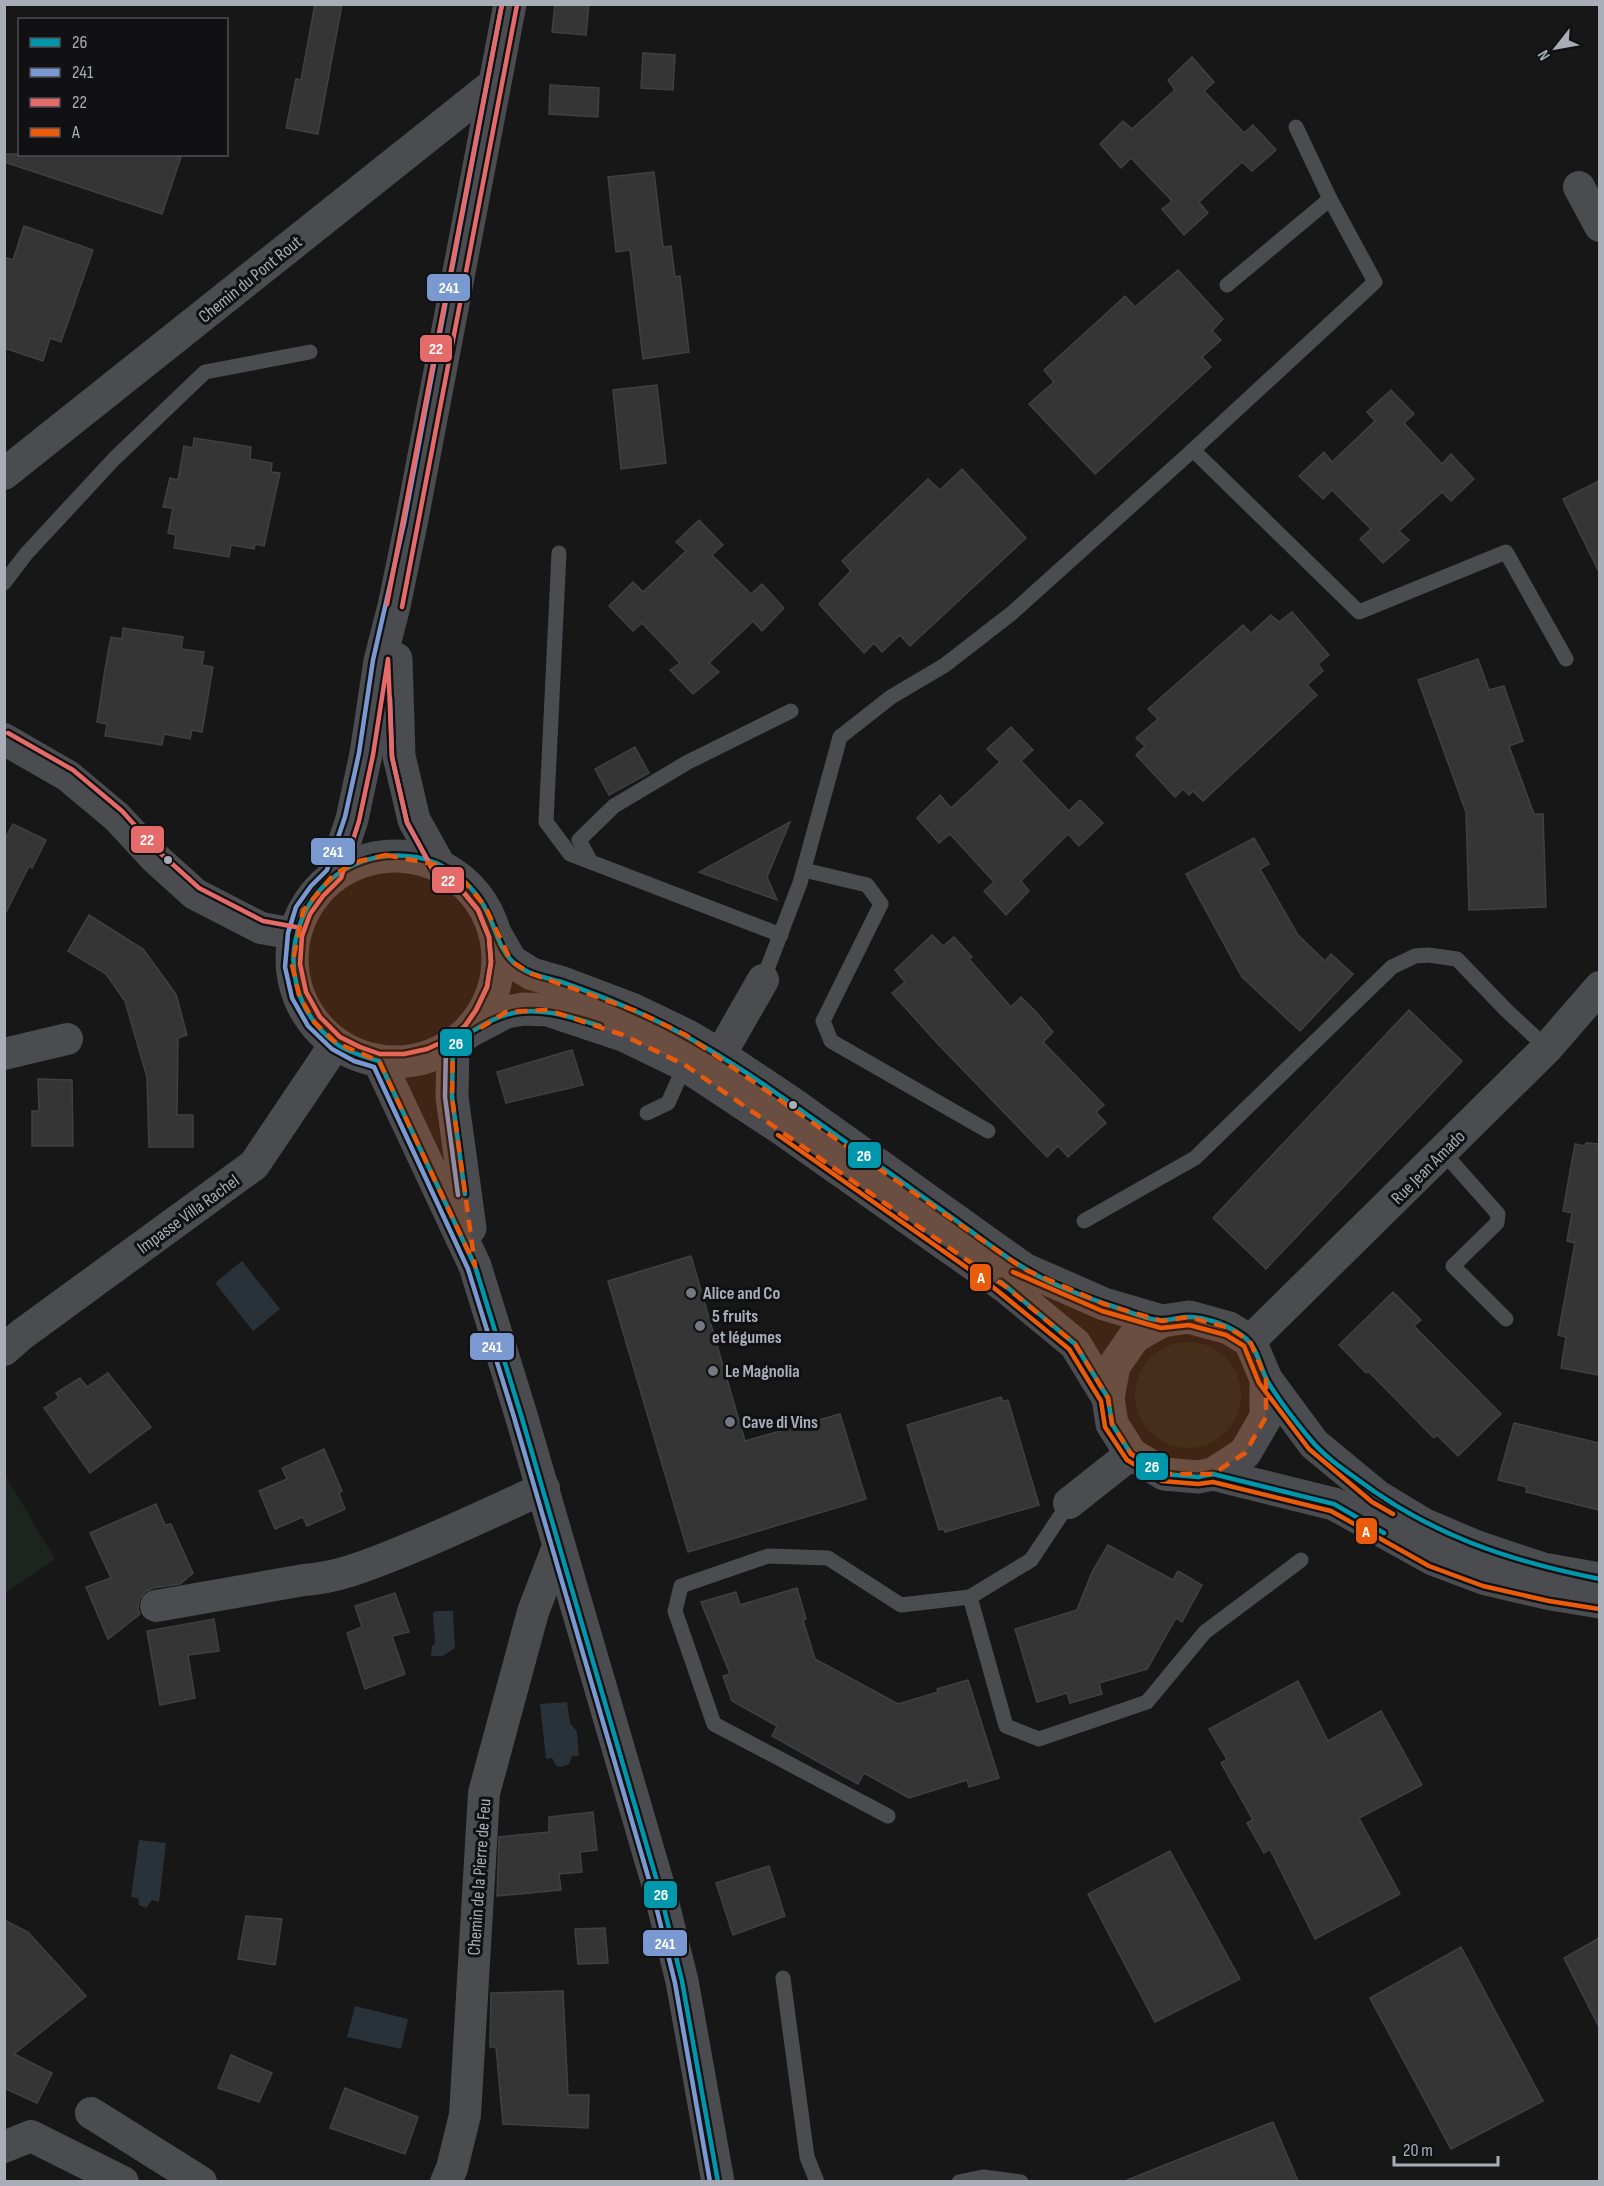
<svg xmlns="http://www.w3.org/2000/svg" width="1604" height="2186" font-family="'Sofia Sans Condensed',sans-serif">
<style>
.green{fill:#1d241e}
.water{fill:#2a3239}
.building{fill:#353536;stroke:#3f4043;stroke-width:1.5}
.lines{fill:none;stroke-linecap:round;stroke-linejoin:round}
.service{stroke:#4b4c50;stroke-width:15}
.minor{stroke:#4b4c50;stroke-width:32}
.tertiary{stroke:#4b4c50;stroke-width:33}
.bus-1-casing{stroke:#111113;stroke-width:9}
.bus-2-casing{stroke:#111113;stroke-width:9}
.bus-3-casing{stroke:#111113;stroke-width:9}
.bus-4-casing{stroke:#111113;stroke-width:9}
.bus-1{stroke:#0096ac;stroke-width:4.5}
.bus-2{stroke:#7a99d0;stroke-width:4.5}
.bus-3{stroke:#e56a6a;stroke-width:4.5}
.bus-4{stroke:#ea5b0b;stroke-width:4.5}
.marked{fill:#e8590c;fill-opacity:0.2;stroke:#e8590c;stroke-width:4.5;stroke-dasharray:12 8;stroke-linejoin:round}
.bus-dot{fill:#a8adb8;stroke:#111113;stroke-width:2}
.poi-dot{fill:#757880;stroke:#111113;stroke-width:2}
.labels{text-anchor:middle;stroke-width:6;stroke-linejoin:round;paint-order:stroke}
.street-label{font-size:18px;fill:#a8adb8;stroke:#111113}
.poi-label{font-size:18px;font-weight:bold;fill:#a8adb8;stroke:#111113;text-anchor:start}
.line-badge{stroke:#111113;stroke-width:2}
.badge-label{font-size:16px;text-anchor:middle;font-weight:bold;fill:#fff}
</style>
<rect width="100%" height="100%" fill="#171717"/>
<!-- green -->
<g class="green">
<circle cx="1188" cy="1395" r="53"/>
<path d="M 4,1473 L 55,1559 L 5,1593 L 4,1593 Z"/>
</g>
<!-- water -->
<g class="water">
<path d="M 242,1261 L 280,1309 L 253,1331 L 215,1283 Z"/>
<path d="M 436,1611 L 453,1611 L 455,1648 L 443,1656 L 431,1656 L 432,1646 L 435,1644 L 433,1613 Z"/>
<path d="M 567,1702 L 570,1723 L 577,1732 L 579,1756 L 572,1756 L 569,1764 L 561,1767 L 556,1766 L 552,1758 L 546,1759 L 540,1704 Z"/>
<path d="M 139,1840 L 166,1843 L 159,1902 L 152,1900 L 146,1908 L 139,1905 L 138,1898 L 131,1897 Z"/>
<path d="M 355,2006 L 408,2019 L 401,2049 L 347,2037 Z"/>
</g>
<!-- building -->
<g class="building">
<path d="M 315,4 L 342,4 L 318,134 L 286,128 L 296,79 L 301,80 Z"/>
<path d="M 555,4 L 589,4 L 586,35 L 552,32 Z"/>
<path d="M 643,53 L 675,55 L 673,90 L 641,88 Z"/>
<path d="M 1192,57 L 1214,82 L 1204,91 L 1244,133 L 1253,125 L 1276,150 L 1252,171 L 1242,162 L 1199,202 L 1208,213 L 1184,235 L 1162,209 L 1172,201 L 1131,158 L 1121,168 L 1100,144 L 1123,121 L 1132,129 L 1175,90 L 1168,80 Z"/>
<path d="M 550,85 L 599,88 L 598,117 L 549,114 Z"/>
<path d="M 4,154 L 182,154 L 162,214 L 4,162 Z"/>
<path d="M 654,172 L 663,247 L 671,246 L 675,277 L 680,276 L 689,352 L 643,359 L 630,250 L 616,252 L 608,177 Z"/>
<path d="M 24,226 L 93,250 L 61,342 L 50,338 L 43,361 L 4,348 L 4,257 L 13,260 Z"/>
<path d="M 1178,270 L 1223,319 L 1212,331 L 1221,340 L 1202,357 L 1211,367 L 1095,474 L 1029,404 L 1054,382 L 1044,370 L 1098,321 L 1125,296 L 1135,307 Z"/>
<path d="M 657,385 L 666,463 L 621,469 L 613,390 Z"/>
<path d="M 1391,390 L 1414,414 L 1404,423 L 1442,464 L 1451,454 L 1474,479 L 1451,501 L 1442,492 L 1399,531 L 1409,540 L 1383,563 L 1360,539 L 1371,529 L 1332,490 L 1323,499 L 1299,476 L 1324,452 L 1332,462 L 1375,421 L 1367,412 Z"/>
<path d="M 194,438 L 251,447 L 250,459 L 272,463 L 271,472 L 280,473 L 264,546 L 255,544 L 254,549 L 231,545 L 229,557 L 174,548 L 176,535 L 168,533 L 173,508 L 163,507 L 170,478 L 178,480 L 184,446 L 193,448 Z"/>
<path d="M 962,469 L 1026,538 L 910,646 L 900,635 L 882,652 L 874,643 L 864,653 L 819,604 L 851,571 L 842,561 L 928,479 L 940,490 Z"/>
<path d="M 1599,481 L 1599,572 L 1563,499 Z"/>
<path d="M 699,520 L 723,545 L 712,555 L 751,594 L 762,584 L 784,608 L 762,631 L 753,621 L 709,663 L 719,672 L 693,694 L 670,670 L 680,663 L 642,623 L 633,631 L 609,606 L 633,582 L 643,592 L 686,551 L 676,542 Z"/>
<path d="M 1292,612 L 1329,655 L 1318,664 L 1323,671 L 1307,685 L 1317,695 L 1203,801 L 1193,791 L 1189,795 L 1183,789 L 1175,797 L 1136,755 L 1145,746 L 1136,738 L 1158,719 L 1148,709 L 1243,625 L 1251,633 L 1271,615 L 1279,622 Z"/>
<path d="M 123,628 L 183,637 L 181,649 L 204,652 L 202,665 L 213,667 L 202,732 L 192,730 L 190,739 L 164,734 L 162,745 L 105,736 L 107,724 L 97,722 L 105,669 L 111,637 L 122,639 Z"/>
<path d="M 1478,659 L 1489,690 L 1504,686 L 1523,741 L 1509,746 L 1534,814 L 1543,814 L 1546,907 L 1469,910 L 1466,812 L 1418,680 Z"/>
<path d="M 1011,727 L 1033,750 L 1021,761 L 1069,811 L 1080,800 L 1103,823 L 1079,846 L 1068,834 L 1021,881 L 1029,891 L 1006,915 L 984,891 L 994,882 L 950,834 L 939,843 L 917,818 L 940,795 L 951,808 L 1000,762 L 987,749 Z"/>
<path d="M 635,747 L 649,773 L 609,795 L 595,769 Z"/>
<path d="M 790,822 L 767,877 L 777,900 L 699,872 Z"/>
<path d="M 13,824 L 46,840 L 32,868 L 29,866 L 4,916 L 4,841 Z"/>
<path d="M 1254,838 L 1269,864 L 1260,869 L 1298,935 L 1325,961 L 1331,954 L 1353,974 L 1300,1031 L 1242,977 L 1186,874 Z"/>
<path d="M 89,915 L 143,949 L 176,994 L 187,1035 L 178,1038 L 177,1115 L 193,1115 L 193,1147 L 149,1147 L 147,1077 L 125,1001 L 106,974 L 68,951 Z"/>
<path d="M 932,935 L 943,946 L 954,937 L 972,957 L 969,959 L 1011,1007 L 1021,997 L 1037,1013 L 1053,1032 L 1043,1042 L 1104,1105 L 1096,1112 L 1106,1123 L 1068,1157 L 1058,1146 L 1047,1157 L 937,1043 L 892,993 L 905,982 L 895,970 Z"/>
<path d="M 1409,1010 L 1462,1061 L 1266,1269 L 1213,1218 Z"/>
<path d="M 572,1050 L 583,1085 L 506,1103 L 497,1072 Z"/>
<path d="M 38,1079 L 72,1080 L 73,1146 L 32,1146 L 32,1111 L 39,1111 Z"/>
<path d="M 1586,1143 L 1599,1144 L 1599,1375 L 1561,1368 L 1566,1337 L 1558,1335 L 1575,1243 L 1567,1241 L 1572,1213 L 1563,1211 L 1575,1144 L 1585,1146 Z"/>
<path d="M 691,1256 L 745,1441 L 840,1414 L 866,1499 L 688,1552 L 608,1281 Z"/>
<path d="M 1393,1292 L 1421,1320 L 1414,1326 L 1501,1414 L 1458,1456 L 1437,1435 L 1434,1438 L 1368,1371 L 1366,1373 L 1339,1345 Z"/>
<path d="M 108,1373 L 151,1427 L 90,1473 L 44,1408 L 59,1398 L 56,1393 L 80,1378 L 87,1387 Z"/>
<path d="M 1001,1397 L 1003,1401 L 1008,1400 L 1039,1505 L 945,1532 L 944,1529 L 939,1530 L 907,1425 Z"/>
<path d="M 1514,1423 L 1599,1443 L 1599,1510 L 1526,1492 L 1527,1487 L 1498,1480 Z"/>
<path d="M 324,1449 L 342,1491 L 339,1493 L 345,1509 L 307,1526 L 303,1517 L 275,1529 L 259,1491 L 287,1479 L 282,1468 Z"/>
<path d="M 156,1504 L 165,1525 L 171,1524 L 193,1573 L 180,1584 L 153,1588 L 145,1592 L 139,1600 L 138,1609 L 140,1614 L 108,1639 L 86,1587 L 111,1578 L 90,1533 Z"/>
<path d="M 1108,1545 L 1173,1580 L 1178,1571 L 1202,1585 L 1182,1622 L 1176,1618 L 1147,1669 L 1099,1683 L 1102,1694 L 1070,1703 L 1067,1693 L 1037,1702 L 1015,1629 L 1077,1610 L 1092,1572 Z"/>
<path d="M 797,1588 L 806,1619 L 803,1620 L 815,1659 L 898,1704 L 938,1692 L 937,1689 L 968,1680 L 999,1778 L 969,1787 L 967,1780 L 909,1798 L 864,1773 L 858,1784 L 772,1736 L 777,1726 L 732,1701 L 723,1676 L 730,1674 L 701,1602 L 736,1592 L 740,1605 Z"/>
<path d="M 395,1593 L 409,1632 L 392,1636 L 405,1674 L 365,1689 L 347,1633 L 362,1627 L 355,1606 Z"/>
<path d="M 214,1619 L 219,1651 L 188,1655 L 195,1698 L 160,1705 L 147,1631 Z"/>
<path d="M 1298,1681 L 1328,1741 L 1381,1711 L 1422,1785 L 1359,1818 L 1400,1894 L 1315,1939 L 1270,1849 L 1264,1853 L 1247,1823 L 1253,1820 L 1221,1763 L 1227,1759 L 1209,1729 Z"/>
<path d="M 593,1812 L 597,1850 L 580,1852 L 582,1872 L 559,1874 L 561,1890 L 497,1896 L 499,1837 L 549,1832 L 549,1817 Z"/>
<path d="M 1170,1851 L 1240,1979 L 1155,2022 L 1088,1894 Z"/>
<path d="M 769,1866 L 785,1916 L 733,1935 L 716,1883 Z"/>
<path d="M 246,1916 L 282,1919 L 275,1965 L 238,1959 Z"/>
<path d="M 4,1920 L 28,1932 L 86,1996 L 14,2054 L 52,2073 L 37,2103 L 4,2088 Z"/>
<path d="M 605,1928 L 608,1963 L 578,1964 L 575,1929 Z"/>
<path d="M 1599,1938 L 1599,2027 L 1564,1958 Z"/>
<path d="M 1461,1947 L 1543,2101 L 1451,2149 L 1370,1998 Z"/>
<path d="M 563,1991 L 568,2095 L 589,2095 L 588,2128 L 503,2124 L 496,2047 L 490,2047 L 491,1993 Z"/>
<path d="M 231,2055 L 272,2073 L 259,2102 L 218,2088 Z"/>
<path d="M 345,2088 L 418,2117 L 405,2154 L 330,2128 Z"/>
<path d="M 1273,2122 L 1298,2181 L 1127,2181 L 1127,2180 Z"/>
</g>
<g class="lines">
<!-- service -->
<g class="service">
<path d="M 1296,127 L 1330,199"/>
<path d="M 1193,450 L 1359,612 L 1506,552 L 1566,659"/>
<path d="M 559,553 L 546,822 L 570,854 L 781,935"/>
<path d="M 4,583 L 26,554 L 114,459 L 205,372 L 310,352"/>
<path d="M 591,862 L 579,840 L 614,806 L 688,762 L 791,711"/>
<path d="M 804,870 L 867,885 L 881,904 L 823,1021 L 831,1041 L 988,1131"/>
<path d="M 763,980 L 800,883 L 840,737 L 891,697 L 945,665 L 1012,613 L 1193,450 L 1375,282 L 1330,199 L 1227,285"/>
<path d="M 647,1113 L 668,1103 L 685,1065"/>
<path d="M 1443,1152 L 1498,1214 L 1497,1223 L 1453,1266 L 1506,1319"/>
<path d="M 1084,1221 L 1195,1158 L 1392,967 L 1415,956 L 1428,955 L 1457,959 L 1506,1010 L 1547,1048"/>
<path d="M 970,1597 L 1006,1726 L 1039,1739 L 1147,1702 L 1205,1632 L 1301,1560"/>
<path d="M 888,1816 L 714,1724 L 675,1611 L 681,1586 L 768,1556 L 828,1558 L 901,1605 L 970,1597 L 1031,1560 L 1069,1503"/>
<path d="M 783,1978 L 807,2157 L 817,2182"/>
<path d="M 959,2182 L 983,2177 L 1021,2182"/>
</g>
<!-- minor -->
<g class="minor">
<path d="M 1579,187 L 1600,226"/>
<path d="M 4,474 L 495,83"/>
<path d="M 4,739 L 68,776 L 117,817 L 154,857 L 195,894 L 261,928 L 295,934"/>
<path d="M 4,1054 L 67,1039"/>
<path d="M 720,1055 L 763,980"/>
<path d="M 1250,1341 L 1547,1048 L 1600,987"/>
<path d="M 4,1350 L 21,1335 L 254,1165 L 336,1043"/>
<path d="M 1069,1503 L 1131,1454"/>
<path d="M 156,1606 L 304,1580 C 336,1578 366,1566 396,1554 C 446,1534 495,1511 544,1488"/>
<path d="M 91,2113 L 201,2182"/>
<path d="M 4,2147 L 31,2136 L 123,2182"/>
<path d="M 446,2182 L 452,2168 L 465,2115 L 484,1793 L 533,1612 L 559,1544"/>
</g>
<!-- tertiary -->
<g class="tertiary">
<path d="M 396,659 L 399,756 L 414,820 L 439,865"/>
<circle cx="395" cy="959" r="103"/>
<path d="M 334,874 L 352,819 L 366,754 L 380,661 L 394,606 L 411,524 L 510,4"/>
<path d="M 496,935 L 511,961 L 532,974 L 560,982 L 634,1010 L 686,1035 L 720,1055 L 793,1104 L 1024,1269 L 1104,1304 L 1162,1321"/>
<path d="M 470,1031 L 506,1012 L 524,1009 L 548,1010 L 623,1035 L 685,1065 L 782,1129 L 1006,1287 L 1075,1344 L 1108,1398"/>
<path d="M 453,1045 L 452,1097 L 470,1228"/>
<path d="M 379,1061 L 475,1266 L 521,1415 L 659,1888 L 682,1981 L 718,2182"/>
<path d="M 1189,1317 L 1229,1328 L 1250,1341 L 1266,1379 L 1266,1417 L 1245,1453 L 1213,1474 L 1198,1477 L 1164,1474 L 1131,1454 L 1112,1424 L 1108,1398 L 1114,1366 L 1134,1337 L 1162,1321 Z"/>
<path d="M 1266,1379 L 1314,1444 L 1377,1496 L 1425,1525 L 1477,1547 L 1543,1569 L 1600,1579"/>
<path d="M 1213,1474 L 1334,1504 L 1433,1559 L 1486,1579 L 1551,1594 L 1600,1602"/>
</g>
<!-- bus-1 casing -->
<g class="bus-1-casing">
<g id="bus-1">
<path d="M 465,1194 L 452,1097 L 453,1045 C 509,1002 535,1005 600,1026"/>
<path d="M 1001,1282 L 1075,1344 L 1108,1398 L 1112,1424 L 1131,1454 L 1164,1474 L 1198,1477 L 1213,1474 L 1334,1504 L 1384,1533"/>
<path d="M 718,2182 L 682,1981 L 659,1888 L 521,1415 L 475,1266 L 379,1061 C 365,1057 350,1053 338,1045 C 248,979 305,840 416,857 C 447,862 477,887 489,916 C 496,931 500,950 513,962 C 527,975 545,977 562,982 C 584,990 607,998 628,1008 C 677,1028 722,1056 766,1086 C 827,1128 887,1171 947,1214 C 981,1238 1012,1264 1050,1282 C 1074,1293 1099,1302 1124,1310 C 1135,1314 1147,1319 1158,1320 C 1167,1321 1176,1318 1185,1317 C 1204,1316 1228,1325 1243,1336 C 1258,1347 1259,1366 1268,1382 C 1280,1402 1295,1421 1310,1439 C 1323,1455 1340,1467 1357,1479 C 1431,1535 1509,1561 1600,1579"/>
</g>
</g>
<!-- bus-2 casing -->
<g class="bus-2-casing">
<g id="bus-2">
<path d="M 502,4 L 404,523 L 373,660 L 359,753 L 345,817 L 327,870 L 311,886 L 296,907 L 288,933 L 285,967 L 292,998 L 308,1026 L 332,1049 L 354,1061 L 374,1067 L 468,1269 L 514,1417 L 652,1890 L 675,1983 L 710,2182"/>
<path d="M 390,698 L 392,757 L 407,823 L 433,870 L 460,888 L 478,910 L 489,937 L 491,962 L 487,987 L 476,1010 L 465,1026 L 448,1040 L 446,1044 L 445,1097 L 458,1195"/>
</g>
</g>
<!-- bus-3 casing -->
<g class="bus-3-casing">
<g id="bus-3">
<path d="M 387,604 L 502,4"/>
<path d="M 402,607 L 517,5"/>
<path d="M 388,659 L 392,757 L 407,822 L 433,870 L 460,888 L 478,910 L 489,937 L 491,962 L 487,987 L 476,1010 L 465,1026 L 449,1039 L 427,1049 L 404,1054 L 380,1054 L 360,1047 L 340,1037 L 320,1017 L 306,992 L 300,964 L 302,936 L 310,914 L 323,896 L 341,878 L 359,821 L 373,755 Z"/>
<path d="M 8,733 L 73,770 L 122,811 L 159,852 L 199,888 L 263,921 L 296,927"/>
</g>
</g>
<!-- bus-4 casing -->
<g class="bus-4-casing">
<g id="bus-4">
<path d="M 778,1135 L 983,1279 L 1069,1349 L 1101,1401 L 1105,1427 L 1127,1460 L 1162,1481 L 1198,1484 L 1213,1482 L 1331,1511 L 1429,1566 L 1483,1586 L 1549,1601 L 1599,1609"/>
<path d="M 1013,1272 L 1102,1311 L 1161,1328 L 1189,1325 L 1226,1335 L 1244,1346 L 1259,1383 L 1309,1449 L 1372,1502 L 1393,1514"/>
</g>
</g>
<!-- bus-1 -->
<use href="#bus-1" class="bus-1"/>
<!-- bus-2 -->
<use href="#bus-2" class="bus-2"/>
<!-- bus-3 -->
<use href="#bus-3" class="bus-3"/>
<!-- bus-4 -->
<use href="#bus-4" class="bus-4"/>
</g>
<!-- marked area -->
<path class="marked" d="M 386,855 L 439,865 L 465,882 L 485,906 L 511,961 L 532,974 L 634,1010 L 686,1035 L 1024,1269 L 1104,1304 L 1162,1321 L 1189,1317 L 1229,1328 L 1250,1341 L 1266,1379 L 1266,1417 L 1245,1453 L 1213,1474 L 1164,1474 L 1131,1454 L 1112,1424 L 1108,1398 L 1075,1344 L 1006,1287 L 685,1065 L 623,1035 L 548,1010 L 506,1012 L 453,1045 L 452,1097 L 475,1266 L 379,1061 L 336,1043 L 314,1022 L 299,995 L 292,965 L 303,911 L 334,874 L 359,861 Z"/>
<!-- markers -->
<g class="bus-dot">
<circle cx="168" cy="860" r="5"/>
<circle cx="793" cy="1105" r="5"/>
</g>
<g class="poi-dot">
<circle cx="691" cy="1293" r="6"/>
<circle cx="700" cy="1326" r="6"/>
<circle cx="713" cy="1371" r="6"/>
<circle cx="730" cy="1422" r="6"/>
</g>
<g class="labels">
<!-- street labels -->
<g class="street-label">
<text transform="translate(250 279) rotate(-39)" y="6">Chemin du Pont Rout</text>
<text transform="translate(1428 1167) rotate(-45)" y="6">Rue Jean Amado</text>
<text transform="translate(188 1214) rotate(-36)" y="6">Impasse Villa Rachel</text>
<text transform="translate(479 1877) rotate(-86)" y="6">Chemin de la Pierre de Feu</text>
</g>
<!-- poi labels -->
<g class="poi-label">
<text x="703" y="1299">Alice and Co</text>
<text x="712" y="1322">5 fruits<tspan x="712" dy="21">et légumes</tspan></text>
<text x="725" y="1377">Le Magnolia</text>
<text x="742" y="1428">Cave di Vins</text>
</g>
</g>
<g class="line-badge">
<rect x="426" y="273" width="45" height="29" rx="6" fill="#7a99d0"/>
<rect x="419" y="334" width="34" height="29" rx="6" fill="#e56a6a"/>
<rect x="130" y="825" width="35" height="29" rx="6" fill="#e56a6a"/>
<rect x="310" y="837" width="46" height="29" rx="6" fill="#7a99d0"/>
<rect x="431" y="866" width="34" height="28" rx="6" fill="#e56a6a"/>
<rect x="439" y="1028" width="34" height="29" rx="6" fill="#0096ac"/>
<rect x="847" y="1141" width="35" height="28" rx="6" fill="#0096ac"/>
<rect x="969" y="1263" width="23" height="29" rx="6" fill="#ea5b0b"/>
<rect x="469" y="1332" width="46" height="29" rx="6" fill="#7a99d0"/>
<rect x="1135" y="1452" width="34" height="29" rx="6" fill="#0096ac"/>
<rect x="1355" y="1517" width="23" height="28" rx="6" fill="#ea5b0b"/>
<rect x="643" y="1880" width="35" height="29" rx="6" fill="#0096ac"/>
<rect x="642" y="1929" width="46" height="28" rx="6" fill="#7a99d0"/>
</g>
<g class="badge-label">
<text x="449" y="293">241</text>
<text x="436" y="354">22</text>
<text x="147" y="845">22</text>
<text x="333" y="857">241</text>
<text x="448" y="886">22</text>
<text x="456" y="1049">26</text>
<text x="864" y="1161">26</text>
<text x="981" y="1283">A</text>
<text x="492" y="1352">241</text>
<text x="1152" y="1472">26</text>
<text x="1366" y="1537">A</text>
<text x="661" y="1900">26</text>
<text x="665" y="1949">241</text>
</g>
<!-- border -->
<rect width="1604" height="2186" fill="none" stroke="#a8adb8" stroke-width="12"/>
<!-- legend -->
<rect x="18" y="18" width="210" height="138" fill="#111113" stroke="#4d4f55" stroke-width="1.5"/>
<rect x="30" y="38" width="30" height="9" fill="#0096ac" stroke="#4d4f55" stroke-width="1.5"/>
<text x="72" y="48" font-size="18" fill="#a8adb8">26</text>
<rect x="30" y="68" width="30" height="9" fill="#7a99d0" stroke="#4d4f55" stroke-width="1.5"/>
<text x="72" y="78" font-size="18" fill="#a8adb8">241</text>
<rect x="30" y="98" width="30" height="9" fill="#e56a6a" stroke="#4d4f55" stroke-width="1.5"/>
<text x="72" y="108" font-size="18" fill="#a8adb8">22</text>
<rect x="30" y="128" width="30" height="9" fill="#ea5b0b" stroke="#4d4f55" stroke-width="1.5"/>
<text x="72" y="138" font-size="18" fill="#a8adb8">A</text>
<!-- north arrow -->
<g transform="translate(1556 48) rotate(239)" stroke="#111113" stroke-width="4.5" paint-order="stroke">
<path d="M0-4.5L10 22L0 15L-10 22Z" fill="#a8adb8"/>
<text y="-9" font-size="16" font-weight="bold" text-anchor="middle" fill="#a8adb8">N</text>
</g>
<!-- scale -->
<path d="M1394 2156v9h104v-9" fill="none" stroke="#a8adb8" stroke-width="3"/>
<text x="1403" y="2156" font-size="18" fill="#a8adb8" stroke="#111113" stroke-width="4.5" paint-order="stroke">20 m</text>
</svg>
